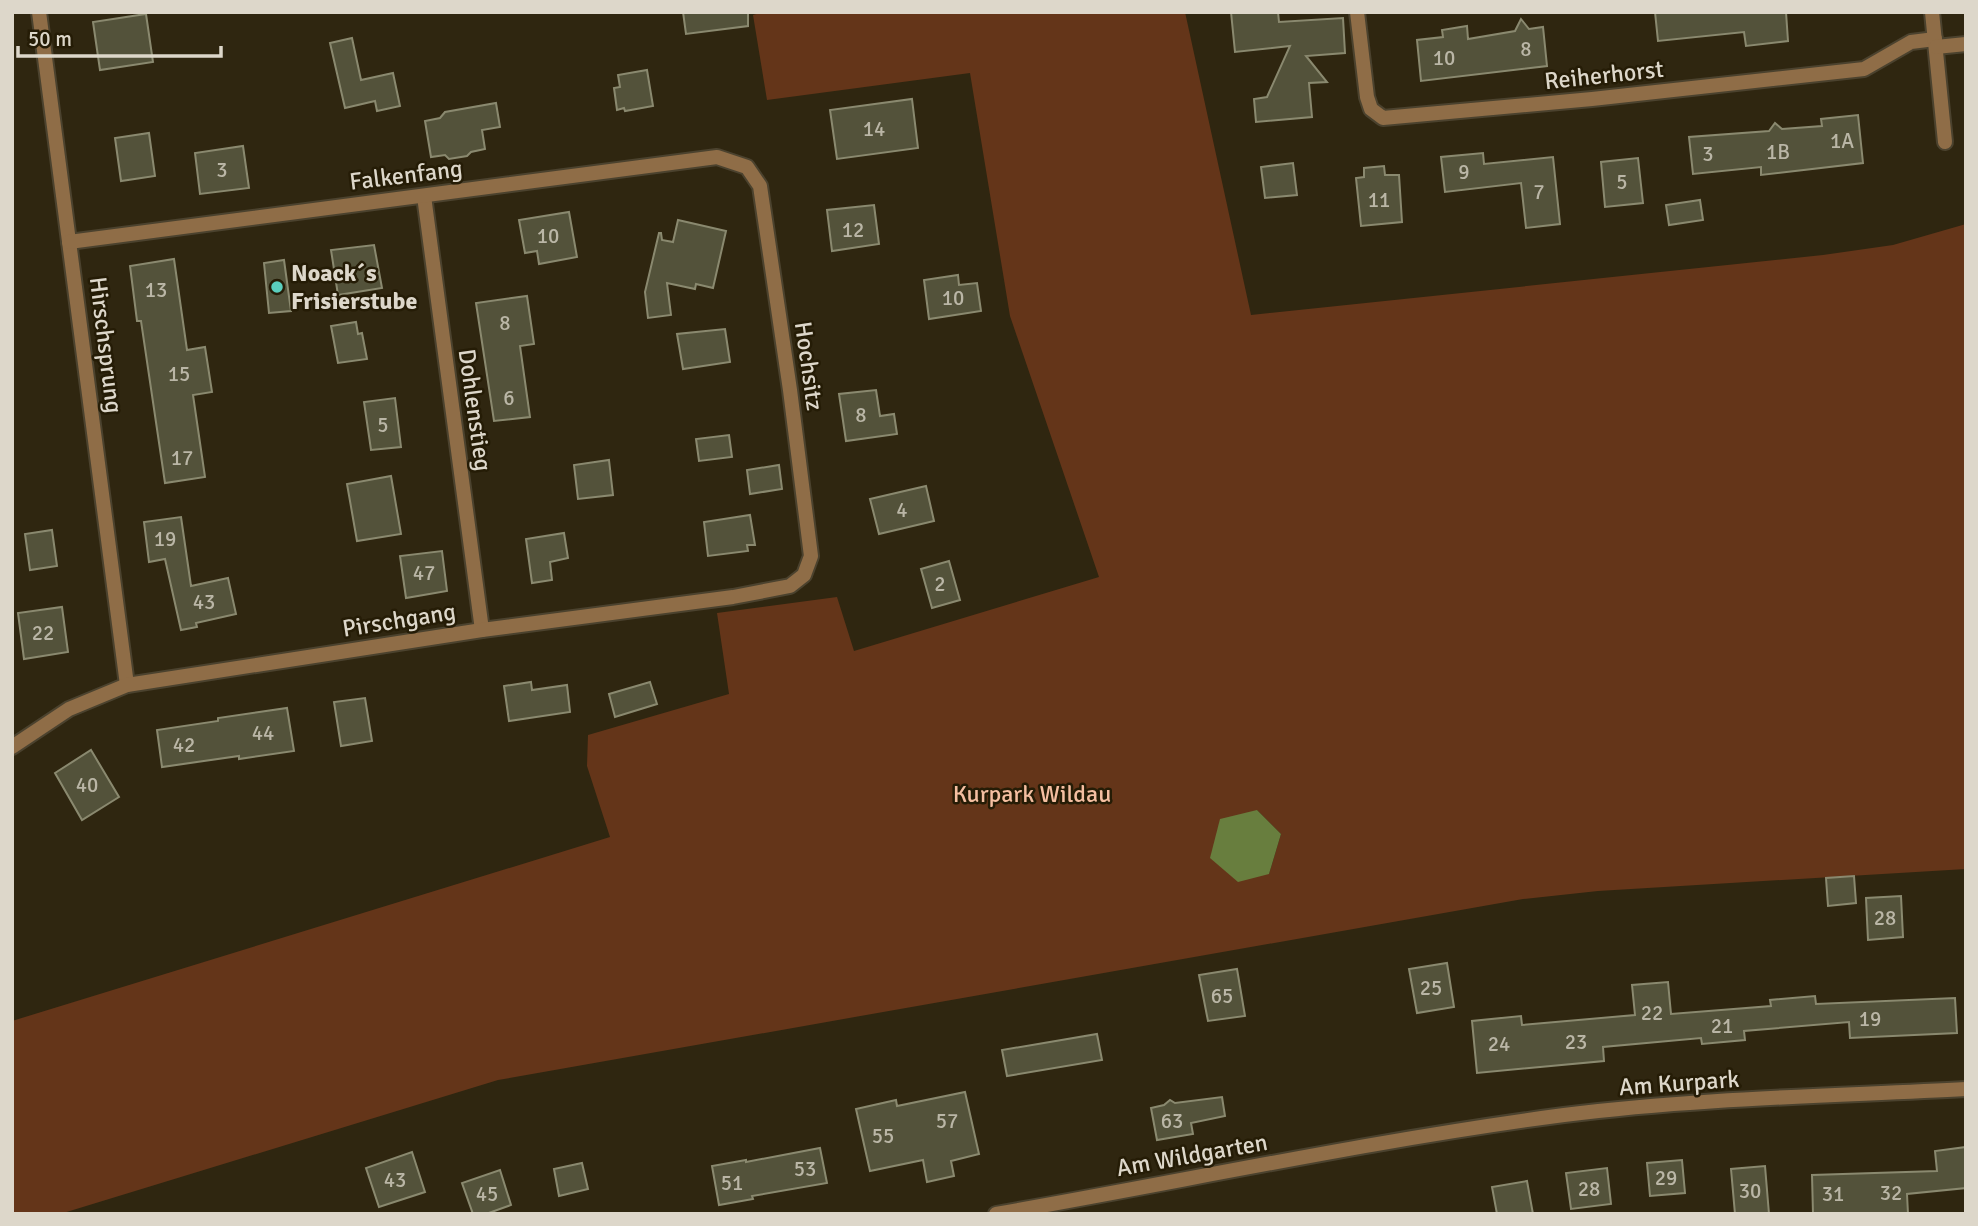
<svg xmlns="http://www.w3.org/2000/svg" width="1978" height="1226" font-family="Signika,sans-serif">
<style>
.green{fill:#643519;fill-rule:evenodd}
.water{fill:#687e3e}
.building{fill:#53523a;stroke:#8a896f;stroke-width:2}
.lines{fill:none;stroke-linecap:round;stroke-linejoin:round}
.street-casing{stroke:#4b422e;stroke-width:18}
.street{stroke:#8f6d47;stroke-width:14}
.poi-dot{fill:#5acebd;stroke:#251c06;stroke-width:2.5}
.labels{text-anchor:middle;stroke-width:5;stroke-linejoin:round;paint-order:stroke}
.number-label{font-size:21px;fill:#bab6a6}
.street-label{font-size:24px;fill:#ddd7ca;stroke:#251c06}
.poi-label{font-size:24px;font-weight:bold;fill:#ddd7ca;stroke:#251c06;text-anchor:start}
.park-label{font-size:24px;fill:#f5bfa1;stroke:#251c06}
</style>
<rect width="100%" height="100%" fill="#2f2610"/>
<!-- green -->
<path class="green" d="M 763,12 L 1185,12 L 1251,315 L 1823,255 L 1893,245 L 1966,224 L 1966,869 L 1598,891 L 1523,899 L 498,1080 L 60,1214 L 12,1214 L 12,1021 L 610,837 L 587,766 L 588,735 L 729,694 L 717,613 L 837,597 L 854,651 L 1099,577 L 1010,316 L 970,73 L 767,100 L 753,15 ZM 1257,810 L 1281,834 L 1269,874 Z"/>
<!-- water -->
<path class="water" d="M 1257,810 L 1281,834 L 1269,874 L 1238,882 L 1210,858 L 1220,819 Z"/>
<!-- building -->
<g class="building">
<path d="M 683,12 L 748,12 L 748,26 L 686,34 Z"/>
<path d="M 1231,12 L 1278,12 L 1279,22 L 1343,18 L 1345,53 L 1306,56 L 1327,82 L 1309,83 L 1312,117 L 1256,122 L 1254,99 L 1267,97 L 1290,46 L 1235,52 Z"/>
<path d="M 1655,12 L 1786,12 L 1788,41 L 1746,46 L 1744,32 L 1658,41 Z"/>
<path d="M 146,14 L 153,62 L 100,70 L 93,22 Z"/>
<path d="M 1521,19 L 1529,29 L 1543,27 L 1547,66 L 1421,81 L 1417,40 L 1443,37 L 1442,30 L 1467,26 L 1468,39 L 1515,31 Z"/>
<path d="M 352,38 L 361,80 L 393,73 L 400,106 L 377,111 L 375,101 L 345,108 L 330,43 Z"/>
<path d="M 647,70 L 653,106 L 625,111 L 624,108 L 617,110 L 614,88 L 620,87 L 618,75 Z"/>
<path d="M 912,99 L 918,148 L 837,159 L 830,110 Z"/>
<path d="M 496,103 L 500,127 L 482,130 L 485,149 L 471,152 L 467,156 L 449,159 L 445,155 L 431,157 L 425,121 L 440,118 L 445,112 Z"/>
<path d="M 1858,115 L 1863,163 L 1761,175 L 1761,167 L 1693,174 L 1689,137 L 1769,131 L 1775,123 L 1782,129 L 1822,126 L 1821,119 Z"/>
<path d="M 149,133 L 155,176 L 121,181 L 115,138 Z"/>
<path d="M 243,146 L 249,188 L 200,194 L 195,153 Z"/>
<path d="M 1483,153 L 1484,164 L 1553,157 L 1560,224 L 1526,228 L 1521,183 L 1445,192 L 1441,157 Z"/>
<path d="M 1638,158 L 1643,203 L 1605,207 L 1601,162 Z"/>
<path d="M 1293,163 L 1297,195 L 1265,198 L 1261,167 Z"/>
<path d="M 1384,166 L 1385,175 L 1399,175 L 1402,222 L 1361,226 L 1356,178 L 1364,177 L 1364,168 Z"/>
<path d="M 1700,200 L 1703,220 L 1669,225 L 1666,205 Z"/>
<path d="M 874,205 L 879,244 L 832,251 L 827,210 Z"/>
<path d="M 569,212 L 577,257 L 539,264 L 537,251 L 525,253 L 519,220 Z"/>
<path d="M 678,220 L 726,231 L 713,288 L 696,284 L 695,289 L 667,283 L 671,315 L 648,318 L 645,292 L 659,233 L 661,233 L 662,240 L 673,242 Z"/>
<path d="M 374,245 L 382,288 L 338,295 L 331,250 Z"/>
<path d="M 174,259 L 187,350 L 205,347 L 212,392 L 193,395 L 205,477 L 165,483 L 141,321 L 137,321 L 130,266 Z"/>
<path d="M 284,260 L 291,311 L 269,313 L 264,263 Z"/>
<path d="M 958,275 L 959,285 L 977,283 L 981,311 L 929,319 L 924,280 Z"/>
<path d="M 527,296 L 534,344 L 520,346 L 530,417 L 494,421 L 476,303 Z"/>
<path d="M 356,322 L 358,334 L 362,333 L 367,359 L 338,363 L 331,326 Z"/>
<path d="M 725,329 L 730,362 L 683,369 L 677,334 Z"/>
<path d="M 876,390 L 880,416 L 894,414 L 897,434 L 846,441 L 839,394 Z"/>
<path d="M 395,398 L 401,447 L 371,450 L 364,402 Z"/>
<path d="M 729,435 L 732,457 L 699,461 L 696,439 Z"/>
<path d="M 609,460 L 613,495 L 578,499 L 574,465 Z"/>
<path d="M 779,465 L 782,489 L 750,494 L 747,470 Z"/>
<path d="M 391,476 L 401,534 L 357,541 L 347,484 Z"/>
<path d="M 926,486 L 934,521 L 879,534 L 870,499 Z"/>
<path d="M 750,515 L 755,545 L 747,545 L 748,551 L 708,556 L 704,522 Z"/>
<path d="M 181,517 L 191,586 L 228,578 L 236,614 L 196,623 L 197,627 L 181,630 L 165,559 L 149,562 L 144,522 Z"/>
<path d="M 52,530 L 57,566 L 30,570 L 25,534 Z"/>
<path d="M 564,533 L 568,558 L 550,562 L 552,580 L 532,583 L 526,539 Z"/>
<path d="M 442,551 L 447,591 L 406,598 L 400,556 Z"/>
<path d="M 949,561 L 960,600 L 932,608 L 921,569 Z"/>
<path d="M 62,607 L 68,652 L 24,659 L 18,613 Z"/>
<path d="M 531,682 L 532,690 L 567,685 L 570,712 L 509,721 L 504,686 Z"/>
<path d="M 650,682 L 657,704 L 615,717 L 609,694 Z"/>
<path d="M 365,698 L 372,741 L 341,746 L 334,702 Z"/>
<path d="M 287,708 L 294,751 L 239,759 L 239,756 L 162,767 L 157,730 L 218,721 L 218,718 Z"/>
<path d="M 91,750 L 119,797 L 82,820 L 55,773 Z"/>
<path d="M 1854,876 L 1856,903 L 1828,906 L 1826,878 Z"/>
<path d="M 1901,896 L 1903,937 L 1868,940 L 1866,898 Z"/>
<path d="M 1447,963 L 1454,1007 L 1417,1013 L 1409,969 Z"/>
<path d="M 1237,969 L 1245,1016 L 1208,1021 L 1199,975 Z"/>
<path d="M 1668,982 L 1671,1014 L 1771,1006 L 1770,1000 L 1815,996 L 1816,1004 L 1955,998 L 1957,1033 L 1850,1038 L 1849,1022 L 1744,1031 L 1745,1040 L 1702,1044 L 1701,1038 L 1603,1047 L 1604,1061 L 1477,1073 L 1472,1021 L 1521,1016 L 1522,1025 L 1635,1015 L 1632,985 Z"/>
<path d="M 1097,1034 L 1102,1060 L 1007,1076 L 1002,1050 Z"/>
<path d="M 965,1092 L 979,1154 L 951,1161 L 954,1176 L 927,1182 L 923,1160 L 870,1171 L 856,1109 L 896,1100 L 897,1106 Z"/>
<path d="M 1222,1097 L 1225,1116 L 1191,1123 L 1193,1134 L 1157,1140 L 1151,1108 L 1164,1105 L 1170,1100 L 1175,1103 Z"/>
<path d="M 1966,1147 L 1966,1188 L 1907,1194 L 1908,1214 L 1813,1214 L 1812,1175 L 1937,1171 L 1935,1151 Z"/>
<path d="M 820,1148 L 827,1183 L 752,1196 L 753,1199 L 719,1205 L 712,1166 L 746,1160 L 746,1162 Z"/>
<path d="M 412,1152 L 425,1192 L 379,1207 L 366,1168 Z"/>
<path d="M 1682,1160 L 1685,1193 L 1650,1196 L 1647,1163 Z"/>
<path d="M 582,1163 L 588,1189 L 559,1196 L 554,1169 Z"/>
<path d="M 1765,1166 L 1769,1214 L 1735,1214 L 1731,1169 Z"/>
<path d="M 1607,1168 L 1611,1204 L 1571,1209 L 1566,1173 Z"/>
<path d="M 500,1170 L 511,1205 L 486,1214 L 473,1214 L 462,1183 Z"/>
<path d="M 1527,1181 L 1533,1214 L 1497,1214 L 1492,1187 Z"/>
</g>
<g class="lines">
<!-- street casing -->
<g class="street-casing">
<g id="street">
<path d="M 39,12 L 127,685"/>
<path d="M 1357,12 L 1367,97 L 1371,109 L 1383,118 L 1592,99 L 1864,69 L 1911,42 L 1935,39"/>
<path d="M 1932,12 L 1945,142"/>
<path d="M 1936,47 L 1966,44"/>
<path d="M 424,196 L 482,630"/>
<path d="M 12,747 L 69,709 L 127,685 L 482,630 L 733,597 L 790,586 L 804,575 L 811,556 L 790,390 L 760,186 L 747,167 L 717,157 L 69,242"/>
<path d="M 996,1214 C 1185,1181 1374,1140 1564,1115 C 1697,1098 1832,1096 1966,1089"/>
</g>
</g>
<!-- street -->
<use href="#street" class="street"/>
</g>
<!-- markers -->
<circle class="poi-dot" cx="277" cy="287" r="7"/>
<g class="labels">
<!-- number labels -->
<g class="number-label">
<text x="1526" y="56">8</text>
<text x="1444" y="65">10</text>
<text x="874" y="136">14</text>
<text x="1842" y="148">1A</text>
<text x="1778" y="159">1B</text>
<text x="1708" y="161">3</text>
<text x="222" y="177">3</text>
<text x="1464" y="179">9</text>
<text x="1622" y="189">5</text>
<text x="1539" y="199">7</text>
<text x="1379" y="207">11</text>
<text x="853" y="237">12</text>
<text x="548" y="243">10</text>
<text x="156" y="297">13</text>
<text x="953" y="305">10</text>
<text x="505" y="330">8</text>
<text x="179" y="381">15</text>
<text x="509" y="405">6</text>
<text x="861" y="422">8</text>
<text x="383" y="432">5</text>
<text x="182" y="465">17</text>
<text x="902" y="517">4</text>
<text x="165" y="546">19</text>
<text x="424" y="580">47</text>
<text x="940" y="591">2</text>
<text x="204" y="609">43</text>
<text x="43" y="640">22</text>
<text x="263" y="740">44</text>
<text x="184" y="752">42</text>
<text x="87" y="792">40</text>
<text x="1885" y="925">28</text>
<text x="1431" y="995">25</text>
<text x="1222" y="1003">65</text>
<text x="1652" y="1020">22</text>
<text x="1870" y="1026">19</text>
<text x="1722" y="1033">21</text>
<text x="1576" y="1049">23</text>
<text x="1499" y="1051">24</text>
<text x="947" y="1128">57</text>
<text x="1172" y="1128">63</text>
<text x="883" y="1143">55</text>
<text x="805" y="1176">53</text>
<text x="1666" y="1185">29</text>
<text x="395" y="1187">43</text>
<text x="732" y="1190">51</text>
<text x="1589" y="1196">28</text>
<text x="1750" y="1198">30</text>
<text x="1891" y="1200">32</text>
<text x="487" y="1201">45</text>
<text x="1833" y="1201">31</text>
</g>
<!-- street labels -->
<g class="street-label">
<text transform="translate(1604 75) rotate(-6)" y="8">Reiherhorst</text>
<text transform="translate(406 175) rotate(-7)" y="8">Falkenfang</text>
<text transform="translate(106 345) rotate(83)" y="8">Hirschsprung</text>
<text transform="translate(809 366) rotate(82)" y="8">Hochsitz</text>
<text transform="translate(475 410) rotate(82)" y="8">Dohlenstieg</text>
<text transform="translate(399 620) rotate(-9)" y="8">Pirschgang</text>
<text transform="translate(1679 1083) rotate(-4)" y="8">Am Kurpark</text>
<text transform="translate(1192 1155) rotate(-10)" y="8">Am Wildgarten</text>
</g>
<!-- poi labels -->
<g class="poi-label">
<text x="291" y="281">Noack´s<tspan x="291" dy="28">Frisierstube</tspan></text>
</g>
<!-- park labels -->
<g class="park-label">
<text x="1032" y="802">Kurpark Wildau</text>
</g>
</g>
<!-- border -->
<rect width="1978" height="1226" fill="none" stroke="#ddd7ca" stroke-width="28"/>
<!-- scale -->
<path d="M18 46v10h203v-10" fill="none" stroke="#ddd7ca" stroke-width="3.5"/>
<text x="28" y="46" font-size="21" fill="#ddd7ca" stroke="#251c06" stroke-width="5" paint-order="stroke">50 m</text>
</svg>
